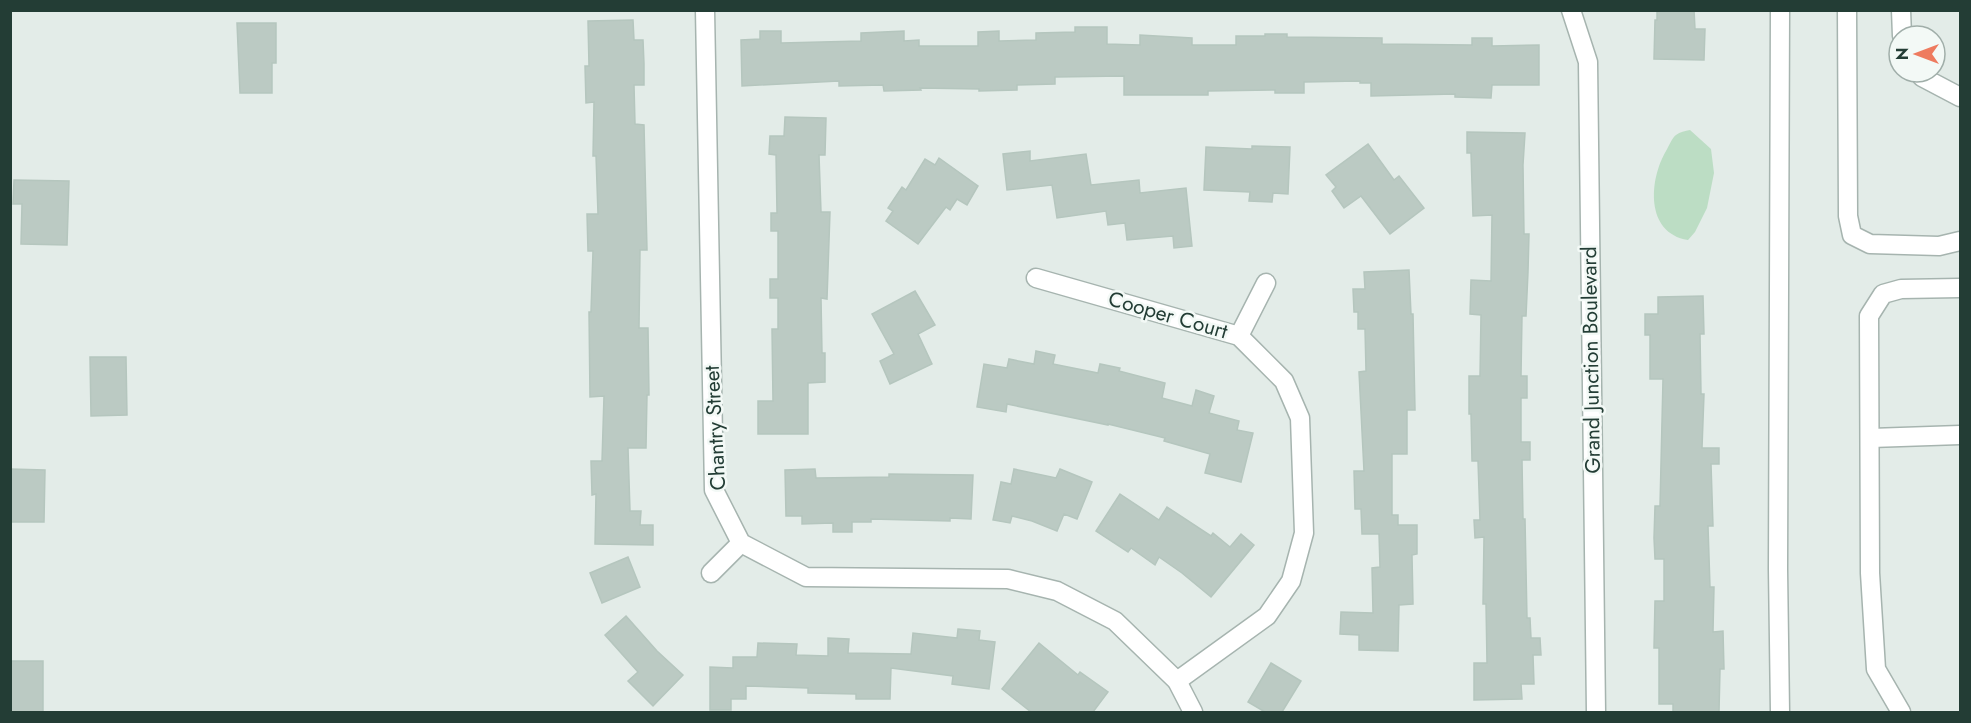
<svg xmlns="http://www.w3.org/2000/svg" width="1971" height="723" font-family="Jost,sans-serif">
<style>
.green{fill:#bcddc4}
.building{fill:#bbcac3;stroke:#b5c6be;stroke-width:1.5}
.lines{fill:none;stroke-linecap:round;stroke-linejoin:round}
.minor-casing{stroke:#a6b4af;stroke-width:21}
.minor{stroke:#fff;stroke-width:18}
.labels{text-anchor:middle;stroke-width:5;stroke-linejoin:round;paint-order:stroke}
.street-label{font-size:21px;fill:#233d35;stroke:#f3f9f6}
</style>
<rect width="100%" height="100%" fill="#e3ece8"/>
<!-- green -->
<path class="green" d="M 1690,130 L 1711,149 L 1714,173 L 1707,208 L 1695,232 L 1688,240 C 1645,233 1649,180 1666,151 C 1669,146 1672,138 1676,135 C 1680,132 1685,131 1690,130 Z"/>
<!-- building -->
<g class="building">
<path d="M 1657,10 L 1694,10 L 1695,29 L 1705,29 L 1704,60 L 1654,59 L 1655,20 L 1657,20 Z"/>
<path d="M 633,20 L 634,40 L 643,40 L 644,64 L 644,85 L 634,85 L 635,124 L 644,125 L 647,250 L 640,250 L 639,328 L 648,328 L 649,395 L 647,395 L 646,448 L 628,448 L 630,511 L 641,511 L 640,525 L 653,525 L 653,545 L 595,544 L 596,494 L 592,495 L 591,461 L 602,461 L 604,396 L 590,397 L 589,312 L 591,312 L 593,251 L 588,251 L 587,214 L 598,214 L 596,156 L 593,156 L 594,102 L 586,103 L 585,66 L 589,66 L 588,21 Z"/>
<path d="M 237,23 L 276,23 L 276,63 L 272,63 L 272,93 L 240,93 Z"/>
<path d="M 1075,27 L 1107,27 L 1107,44 L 1140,45 L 1140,35 L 1192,38 L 1192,45 L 1236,45 L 1236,36 L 1265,36 L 1265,34 L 1287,34 L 1287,37 L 1382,38 L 1382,44 L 1472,45 L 1472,38 L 1492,38 L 1492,46 L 1539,45 L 1539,85 L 1492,85 L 1491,98 L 1455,97 L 1455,94 L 1371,96 L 1371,83 L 1360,83 L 1360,81 L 1304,82 L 1304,93 L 1275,93 L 1275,90 L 1208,91 L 1208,95 L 1124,95 L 1124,76 L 1055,77 L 1055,84 L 1017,85 L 1017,90 L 979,91 L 979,89 L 920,88 L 921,90 L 884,91 L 883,85 L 839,86 L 839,81 L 742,86 L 741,40 L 760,39 L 760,31 L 781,31 L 781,43 L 861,41 L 861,33 L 904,31 L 904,41 L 919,40 L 919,46 L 978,46 L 978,32 L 999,31 L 999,41 L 1036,40 L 1036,33 L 1075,32 Z"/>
<path d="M 785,117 L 826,118 L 825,155 L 819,155 L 821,212 L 830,212 L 827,299 L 821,298 L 822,353 L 825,353 L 825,382 L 808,383 L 808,434 L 758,434 L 758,401 L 773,401 L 772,329 L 778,329 L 778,298 L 770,298 L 770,279 L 778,279 L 778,231 L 771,231 L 771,213 L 777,213 L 776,155 L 769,154 L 770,136 L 784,136 Z"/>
<path d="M 1467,132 L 1525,133 L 1523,165 L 1524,234 L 1529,234 L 1528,272 L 1526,316 L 1522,316 L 1521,376 L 1527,376 L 1527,398 L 1521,398 L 1521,442 L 1530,442 L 1530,460 L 1522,460 L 1523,519 L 1525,519 L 1527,618 L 1530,618 L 1531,638 L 1540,638 L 1541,655 L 1533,655 L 1534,684 L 1521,684 L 1522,699 L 1474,700 L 1474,663 L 1487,663 L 1486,604 L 1483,604 L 1484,537 L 1475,538 L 1474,520 L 1480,520 L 1478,461 L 1472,461 L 1471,414 L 1469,414 L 1469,376 L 1480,376 L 1481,315 L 1470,314 L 1471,280 L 1491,281 L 1492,215 L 1473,216 L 1471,153 L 1467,153 Z"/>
<path d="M 1368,144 L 1394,180 L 1399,176 L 1424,208 L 1390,234 L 1361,196 L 1344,208 L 1332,191 L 1336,187 L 1326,175 Z"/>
<path d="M 1252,146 L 1290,147 L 1288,194 L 1273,193 L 1272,202 L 1249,201 L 1250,192 L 1204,190 L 1206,147 L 1252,149 Z"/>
<path d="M 1030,151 L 1030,161 L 1086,154 L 1091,185 L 1139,180 L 1140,193 L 1186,188 L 1192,246 L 1174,248 L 1173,236 L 1127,240 L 1125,223 L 1108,225 L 1106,211 L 1057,218 L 1052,185 L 1007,190 L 1003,154 Z"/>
<path d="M 939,158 L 978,186 L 967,205 L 957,199 L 950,210 L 946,207 L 918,244 L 886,221 L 893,211 L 888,208 L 902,187 L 906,190 L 925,159 L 935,165 Z"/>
<path d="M 14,180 L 69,181 L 67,245 L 21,244 L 22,204 L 13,204 Z"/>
<path d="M 1409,270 L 1411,314 L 1413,314 L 1415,410 L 1407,410 L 1407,454 L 1392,454 L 1392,515 L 1398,515 L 1398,525 L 1417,525 L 1417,554 L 1412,555 L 1413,604 L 1399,605 L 1398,651 L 1359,650 L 1359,635 L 1340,634 L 1341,612 L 1373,613 L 1372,568 L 1380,567 L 1379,534 L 1362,534 L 1361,509 L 1355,509 L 1354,471 L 1364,471 L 1359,372 L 1366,371 L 1365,329 L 1358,329 L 1358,312 L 1354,312 L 1353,289 L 1365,289 L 1364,272 Z"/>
<path d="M 915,291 L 935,325 L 918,334 L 932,364 L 890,384 L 880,361 L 894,354 L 872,314 Z"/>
<path d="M 1703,296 L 1704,334 L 1700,334 L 1701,394 L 1704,394 L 1702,448 L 1719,448 L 1719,464 L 1711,464 L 1713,526 L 1708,526 L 1710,587 L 1714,587 L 1713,632 L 1723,631 L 1724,669 L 1720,669 L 1719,712 L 1673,712 L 1673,704 L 1659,704 L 1659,648 L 1654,648 L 1655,601 L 1664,601 L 1664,559 L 1655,559 L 1654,538 L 1655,506 L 1660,506 L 1663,379 L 1650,379 L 1650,335 L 1645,335 L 1645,314 L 1658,314 L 1658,297 Z"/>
<path d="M 1036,351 L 1055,355 L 1053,364 L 1098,373 L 1100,364 L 1120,368 L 1119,371 L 1165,383 L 1162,398 L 1192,406 L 1196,390 L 1214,396 L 1209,413 L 1239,421 L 1237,430 L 1253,433 L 1241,482 L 1205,473 L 1210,454 L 1164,441 L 1165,438 L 1108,424 L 1108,425 L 1007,404 L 1006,412 L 977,407 L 984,364 L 1007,368 L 1009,359 L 1034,364 Z"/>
<path d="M 90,357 L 126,357 L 127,415 L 91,416 Z"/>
<path d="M 10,469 L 45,470 L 44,522 L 10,522 Z"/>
<path d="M 815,469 L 816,478 L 889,477 L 889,474 L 973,475 L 971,519 L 950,518 L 950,521 L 871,519 L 871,522 L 852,522 L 852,532 L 833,532 L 833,523 L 802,524 L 802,516 L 786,516 L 785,470 Z"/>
<path d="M 1014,469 L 1056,478 L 1060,469 L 1092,482 L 1077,519 L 1064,514 L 1057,531 L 1032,521 L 1012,516 L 1010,523 L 993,520 L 1001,482 L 1011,484 Z"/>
<path d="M 1120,494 L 1159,520 L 1167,507 L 1211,536 L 1213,533 L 1230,547 L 1241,534 L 1254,545 L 1211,597 L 1182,573 L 1159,557 L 1155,565 L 1131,548 L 1128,552 L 1096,531 Z"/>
<path d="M 628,557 L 640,587 L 602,603 L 590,573 Z"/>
<path d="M 626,616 L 657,651 L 683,675 L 653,706 L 628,681 L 638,672 L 605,635 Z"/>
<path d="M 958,629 L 980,631 L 979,640 L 995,642 L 989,689 L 952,684 L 953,676 L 891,668 L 890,699 L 856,699 L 856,694 L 808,693 L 808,688 L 746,686 L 746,699 L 731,699 L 731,710 L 710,710 L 710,667 L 733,668 L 733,657 L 757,657 L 758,643 L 797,644 L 796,655 L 828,656 L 828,638 L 849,639 L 848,653 L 911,654 L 913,633 L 957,638 Z"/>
<path d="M 1039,643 L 1078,675 L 1080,672 L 1108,692 L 1093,712 L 1031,712 L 1002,689 Z"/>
<rect x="10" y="661" width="33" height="51"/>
<path d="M 1271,663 L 1301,681 L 1282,712 L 1265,712 L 1248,702 Z"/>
</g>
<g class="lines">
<!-- minor casing -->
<g class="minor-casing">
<g id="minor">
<path d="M 705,10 L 714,490 L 741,543 L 806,577 L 1008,579 L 1057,591 L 1115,621 L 1177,681 L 1193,712"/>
<path d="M 1571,10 L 1588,62 L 1596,712"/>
<path d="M 1780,10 L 1778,569 L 1780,712"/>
<path d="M 1847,10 L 1848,216 L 1852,235 L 1870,244 L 1939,246 L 1960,241"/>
<path d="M 1901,10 L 1902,36"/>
<path d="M 1918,72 L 1922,77 L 1960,97"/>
<path d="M 1036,278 L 1239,336 L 1284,381 L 1300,418 L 1304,533 L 1291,581 L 1267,616 L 1177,681"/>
<path d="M 1239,336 L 1266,283"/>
<path d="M 1871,438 L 1960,435"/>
<path d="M 711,573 L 741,543"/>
<path d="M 1901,712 L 1876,669 L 1870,573 L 1869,316 L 1883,294 L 1901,289 L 1960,288"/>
</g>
</g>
<!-- minor -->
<use href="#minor" class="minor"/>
</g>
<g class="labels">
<!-- street labels -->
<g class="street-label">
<text transform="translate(1168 315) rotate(16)" y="7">Cooper Court</text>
<text transform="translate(1591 360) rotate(-91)" y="7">Grand Junction Boulevard</text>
<text transform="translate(715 428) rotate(-93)" y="7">Chantry Street</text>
</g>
</g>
<!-- border -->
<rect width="1971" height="723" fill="none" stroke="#233d35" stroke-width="24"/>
<!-- north arrow -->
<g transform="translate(1917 54) rotate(270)"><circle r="28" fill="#f3f9f6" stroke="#a0aea9" stroke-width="1.5"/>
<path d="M0-4.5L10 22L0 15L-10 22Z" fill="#ee7b5f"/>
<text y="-9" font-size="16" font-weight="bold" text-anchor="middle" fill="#233d35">N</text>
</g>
</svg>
